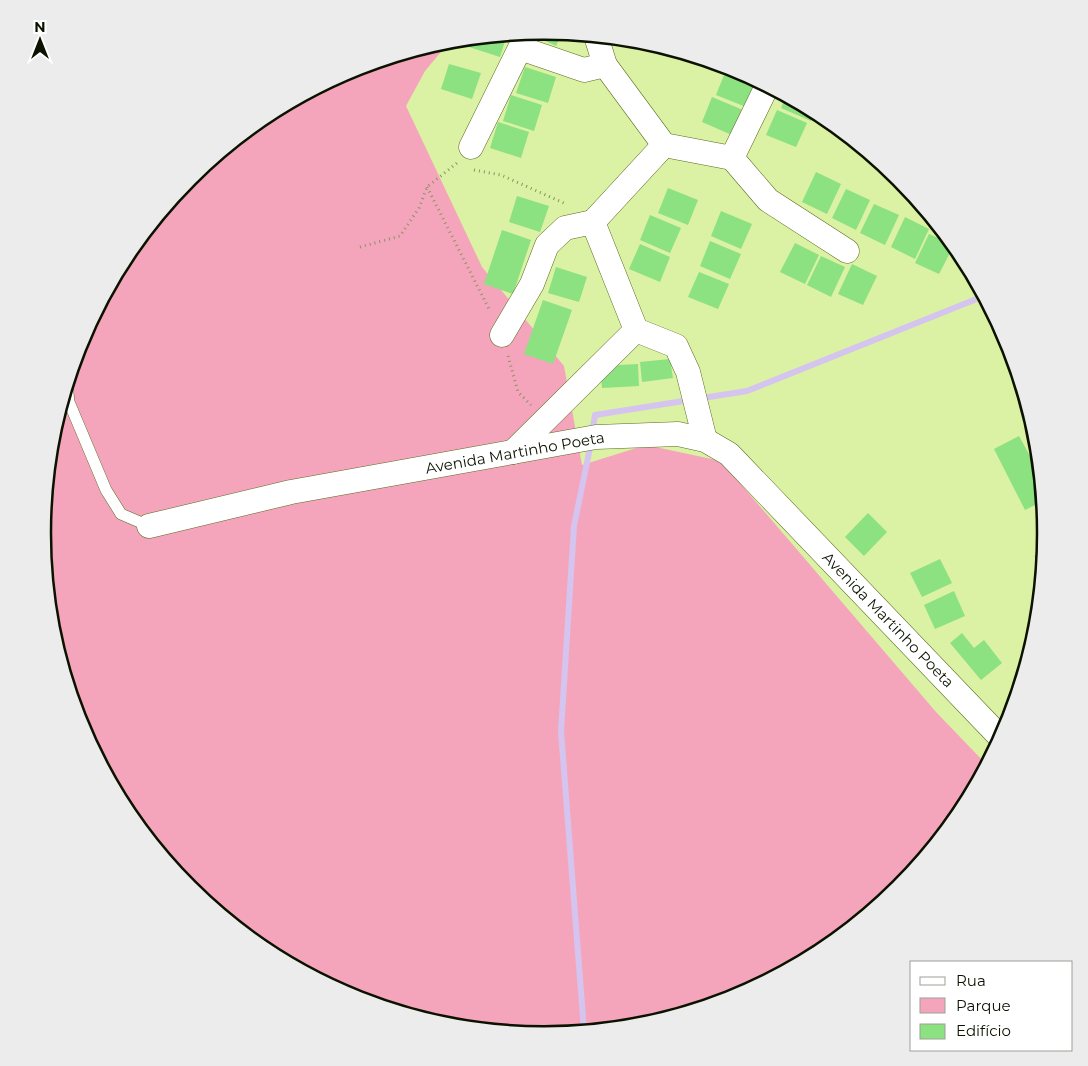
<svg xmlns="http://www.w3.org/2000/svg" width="1088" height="1066" font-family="Montserrat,sans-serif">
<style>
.green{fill:#f5a5bb}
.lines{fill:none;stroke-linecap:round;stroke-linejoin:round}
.stream{stroke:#d4c4ef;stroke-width:6}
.building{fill:#8ce181}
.lane-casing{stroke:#5a6b1f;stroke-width:12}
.street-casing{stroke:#5a6b1f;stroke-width:25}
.path{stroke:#859560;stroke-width:3;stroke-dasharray:1 4;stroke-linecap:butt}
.lane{stroke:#fff;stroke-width:11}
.street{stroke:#fff;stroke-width:24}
.labels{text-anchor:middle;stroke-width:5;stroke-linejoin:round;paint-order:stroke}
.street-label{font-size:15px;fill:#0b1200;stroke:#fff}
.rim{fill:none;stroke:#0b1200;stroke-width:2.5}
</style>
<rect width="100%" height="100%" fill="#dbf1a3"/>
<!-- green -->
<path class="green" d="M 450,41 L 425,71 L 406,106 L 482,267 L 564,366 L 582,465 L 646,445 L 721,461 L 936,712 L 986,764 L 961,812 L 899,888 L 823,950 L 736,997 L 642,1025 L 544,1035 L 446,1025 L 352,996 L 265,950 L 189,888 L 127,812 L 80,725 L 52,631 L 42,533 L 52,435 L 81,341 L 127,254 L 189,178 L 265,116 L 352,69 Z"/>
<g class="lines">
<!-- stream -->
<g class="stream">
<path d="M 592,433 L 595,415 L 747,391 L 984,296"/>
<path d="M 584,1031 L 561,731 L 574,526 L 591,443"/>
</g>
</g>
<!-- building -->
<g class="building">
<path d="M 544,31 L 562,33 L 556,46 L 531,34 Z"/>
<path d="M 507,35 L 500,57 L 469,47 L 472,38 Z"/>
<path d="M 449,64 L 481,73 L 472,99 L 441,89 Z"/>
<path d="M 525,67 L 556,77 L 548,103 L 516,93 Z"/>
<path d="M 726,70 L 757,82 L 746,107 L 716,95 Z"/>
<path d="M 511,95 L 542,105 L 534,131 L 503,121 Z"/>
<path d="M 786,96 L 815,112 L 811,121 L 781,108 Z"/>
<path d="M 712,97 L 743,110 L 732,135 L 702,122 Z"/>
<path d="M 777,110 L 807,123 L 796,147 L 766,135 Z"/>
<path d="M 498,122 L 529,132 L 521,158 L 490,148 Z"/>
<path d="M 816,172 L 841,184 L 827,214 L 802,202 Z"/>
<path d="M 668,188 L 698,200 L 688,225 L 658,213 Z"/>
<path d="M 846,189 L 870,200 L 856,230 L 832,218 Z"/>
<path d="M 517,196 L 549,206 L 540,232 L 509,222 Z"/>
<path d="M 874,204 L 899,215 L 885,245 L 860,233 Z"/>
<path d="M 721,211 L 752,224 L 741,249 L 711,236 Z"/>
<path d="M 650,215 L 681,228 L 670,253 L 640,240 Z"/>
<path d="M 905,217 L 929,229 L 915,259 L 891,247 Z"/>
<path d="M 502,230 L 531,240 L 513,294 L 484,284 Z"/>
<path d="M 929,234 L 954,245 L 939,274 L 915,263 Z"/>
<path d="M 710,241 L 741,254 L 730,279 L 700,266 Z"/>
<path d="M 795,243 L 819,255 L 805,284 L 780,272 Z"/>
<path d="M 640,244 L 670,257 L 660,282 L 629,269 Z"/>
<path d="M 821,256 L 845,267 L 831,297 L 807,285 Z"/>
<path d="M 852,264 L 877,276 L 863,305 L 838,294 Z"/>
<path d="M 556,267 L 587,277 L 579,302 L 548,293 Z"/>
<path d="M 699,272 L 729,284 L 718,309 L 688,297 Z"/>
<path d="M 543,300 L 572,310 L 553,364 L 524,354 Z"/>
<path d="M 670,359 L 673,378 L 642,382 L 640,362 Z"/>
<path d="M 638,364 L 639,386 L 602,388 L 600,366 Z"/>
<path d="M 1019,436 L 1040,474 L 1043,501 L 1025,510 L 994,449 Z"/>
<path d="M 868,513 L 887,532 L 864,556 L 845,537 Z"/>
<path d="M 1044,550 L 1044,554 L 1042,568 L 1034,556 Z"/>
<path d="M 940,559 L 952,583 L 922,597 L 910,573 Z"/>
<path d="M 954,591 L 965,616 L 935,629 L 924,605 Z"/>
<path d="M 962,633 L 974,648 L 984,640 L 1002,663 L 981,680 L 950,643 Z"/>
</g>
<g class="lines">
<!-- lane casing -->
<g class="lane-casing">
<path id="lane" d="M 67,384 L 69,402 L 106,490 L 121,514 L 149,526"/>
</g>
<!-- street casing -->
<g class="street-casing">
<g id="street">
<path d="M 596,36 L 605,65 L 664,145 L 732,158 L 768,200 L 847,251"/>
<path d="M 664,145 L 593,222 L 636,330 L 676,346 L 688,372 L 705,440"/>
<path d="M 471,147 L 520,48 L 584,70 L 605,65"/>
<path d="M 732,158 L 767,86"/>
<path d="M 502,335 L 532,284 L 547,245 L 565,228 L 593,222"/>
<path d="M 513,452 L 636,330"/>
<path d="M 149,526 L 291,492 L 596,437 L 678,434 L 705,440 L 729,454 L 1001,738"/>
</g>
</g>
<!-- path -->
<g class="path">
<path d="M 474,170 L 501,175 L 566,204"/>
<path d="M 427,187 L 490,311"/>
<path d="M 360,247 L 400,236 L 419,208 L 427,187 L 457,163"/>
<path d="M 508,356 L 518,392 L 531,405"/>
</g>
<!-- lane -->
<use href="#lane" class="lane"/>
<!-- street -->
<use href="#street" class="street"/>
</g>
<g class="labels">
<!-- street labels -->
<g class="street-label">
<text transform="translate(515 453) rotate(-10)" y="5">Avenida Martinho Poeta</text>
<text transform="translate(888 620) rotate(46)" y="5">Avenida Martinho Poeta</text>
</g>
</g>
<!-- crop -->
<path d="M0 0H1088V1066H0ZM51 533a493 493 0 1 1 986 0a493 493 0 1 1-986 0Z" fill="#ebeceb" fill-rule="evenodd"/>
<path class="rim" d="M51 533a493 493 0 1 1 986 0a493 493 0 1 1-986 0Z"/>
<!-- legend -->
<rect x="910" y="961" width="162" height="90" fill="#ffffff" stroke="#9da099"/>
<rect x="920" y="977" width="25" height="8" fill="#ffffff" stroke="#9da099"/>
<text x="956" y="986" font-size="15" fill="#0b1200">Rua</text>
<rect x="920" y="998" width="25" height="15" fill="#f5a5bb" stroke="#9da099"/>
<text x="956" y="1011" font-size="15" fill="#0b1200">Parque</text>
<rect x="920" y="1024" width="25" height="15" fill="#8ce181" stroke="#9da099"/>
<text x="956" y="1036" font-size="15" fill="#0b1200">Edifício</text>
<!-- north arrow -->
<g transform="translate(40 40)" stroke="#ffffff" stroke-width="4" paint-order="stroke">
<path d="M0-4L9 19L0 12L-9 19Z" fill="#0b1200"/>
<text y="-8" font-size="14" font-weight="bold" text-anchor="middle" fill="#0b1200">N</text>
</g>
</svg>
